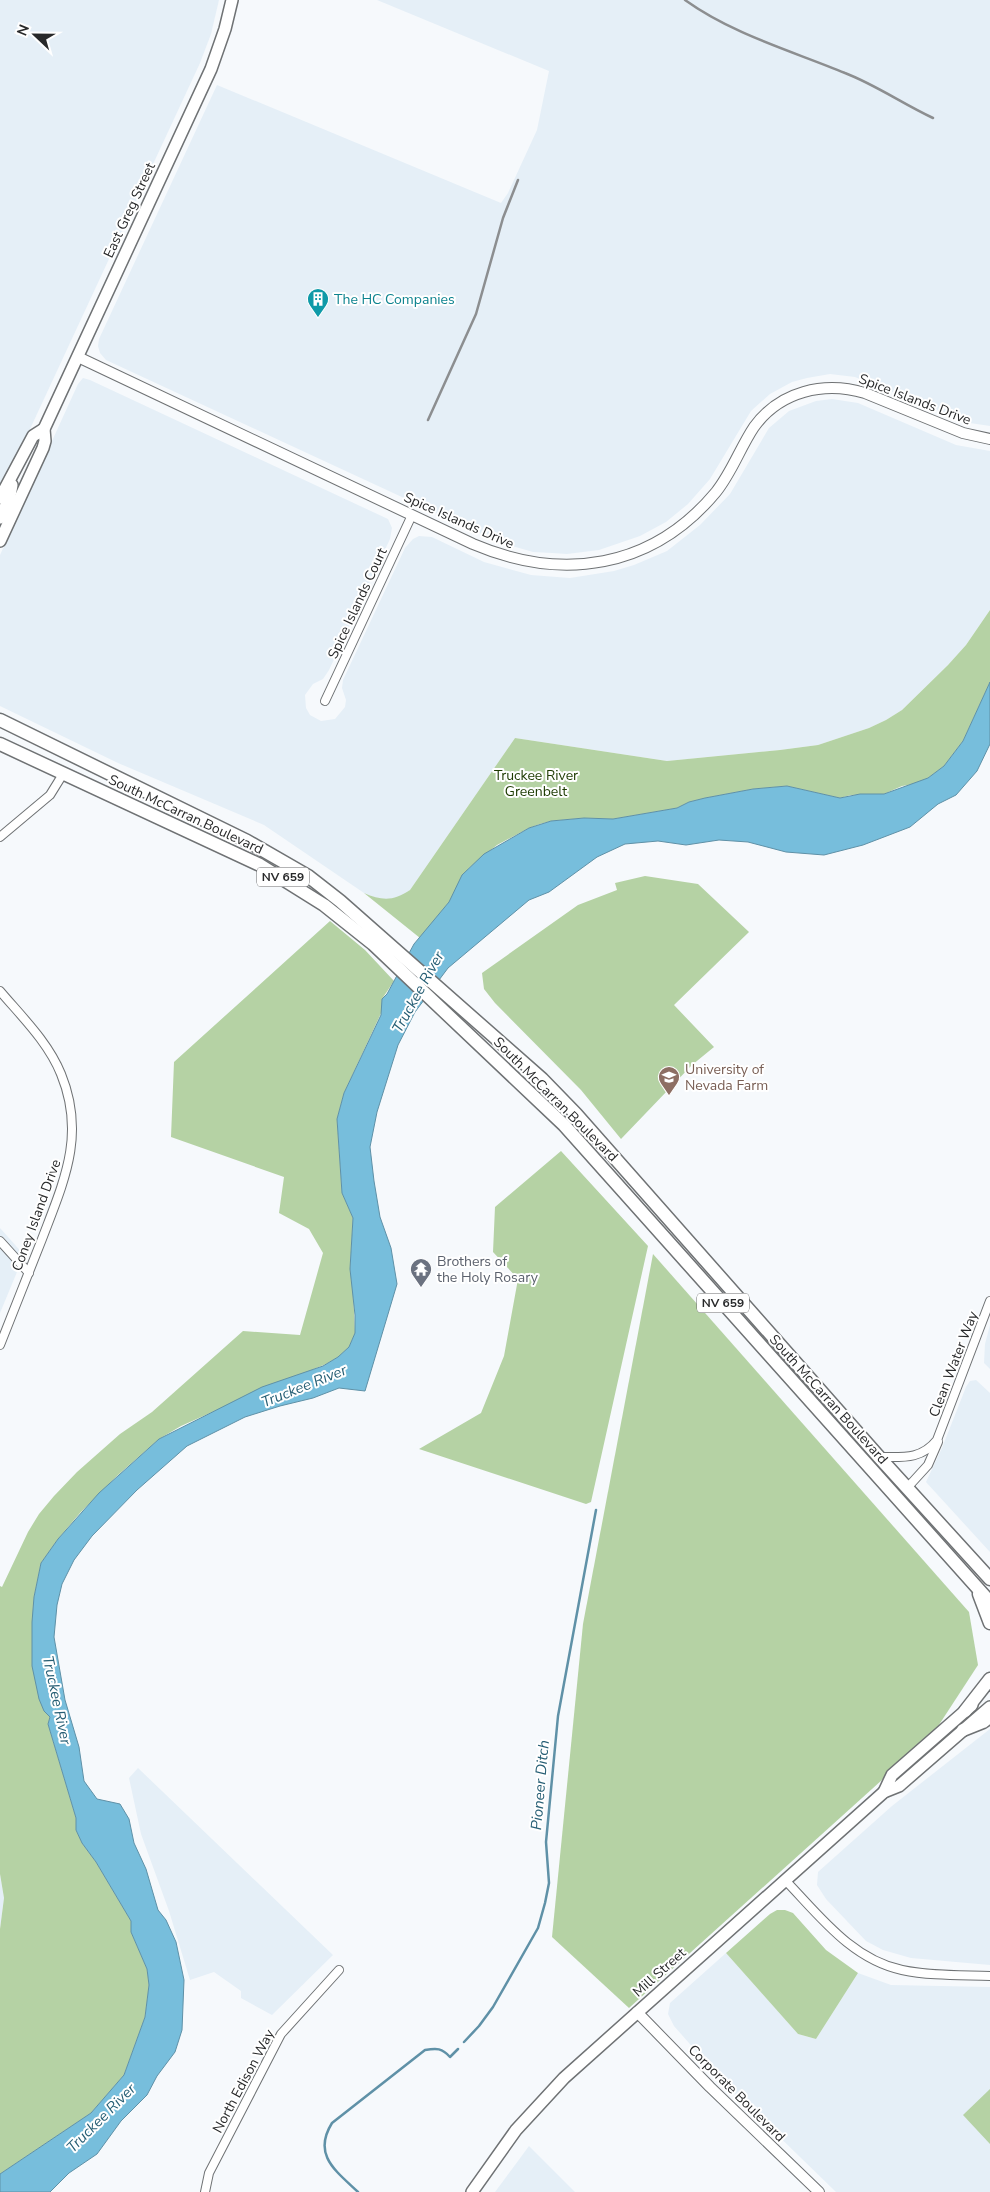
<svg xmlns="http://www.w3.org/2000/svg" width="990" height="2192" font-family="'Nunito Sans',sans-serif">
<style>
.built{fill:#e5eff7}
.green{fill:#b5d2a4}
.water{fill:#77bedc;stroke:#5f91a7}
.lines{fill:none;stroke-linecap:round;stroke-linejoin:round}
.stream{stroke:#5f91a7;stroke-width:2.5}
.minor-casing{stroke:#6f7274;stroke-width:10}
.tertiary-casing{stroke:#6f7274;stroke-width:12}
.secondary-casing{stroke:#6f7274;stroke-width:14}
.primary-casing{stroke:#6f7274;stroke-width:15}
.minor{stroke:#fff;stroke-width:8}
.tertiary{stroke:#fff;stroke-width:10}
.secondary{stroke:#fff;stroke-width:11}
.primary{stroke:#fff;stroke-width:12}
.rail{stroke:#8c8e90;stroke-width:2.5}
.labels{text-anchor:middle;stroke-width:4;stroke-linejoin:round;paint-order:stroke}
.shield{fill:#fff;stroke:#68696a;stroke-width:1}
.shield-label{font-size:12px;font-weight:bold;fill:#28292a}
.street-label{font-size:14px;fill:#28292a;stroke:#fff}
.culture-label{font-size:14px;fill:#0d838f;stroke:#fff;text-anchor:start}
.park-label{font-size:14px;fill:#1c3a00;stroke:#fff}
.education-label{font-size:14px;fill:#785e54;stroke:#fff;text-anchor:start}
.worship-label{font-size:14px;fill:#5b616d;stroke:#fff;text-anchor:start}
.water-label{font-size:15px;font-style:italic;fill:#275f75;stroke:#fff}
</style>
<rect width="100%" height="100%" fill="#f6f9fc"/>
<!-- built -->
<g class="built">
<path d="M 0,0 L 219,0 L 211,34 L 200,63 L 24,442 L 0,487 Z"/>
<path d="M 377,0 L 990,0 L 990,426 L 970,423 L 855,377 L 830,374 L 807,378 L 792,382 L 770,394 L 751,411 L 710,479 L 688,504 L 666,522 L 640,536 L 599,550 L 567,554 L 552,553 L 533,552 L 499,542 L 106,360 L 100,353 L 98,346 L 99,339 L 217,85 L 501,203 L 508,193 L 537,130 L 549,71 Z"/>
<path d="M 83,378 L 90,380 L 388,519 L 392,528 L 390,539 L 329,670 L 323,679 L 313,684 L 305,695 L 306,708 L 310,715 L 321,721 L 335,719 L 345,707 L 346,700 L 342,688 L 343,680 L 405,548 L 413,539 L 419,536 L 432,537 L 484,562 L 531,575 L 570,578 L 614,571 L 634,565 L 667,551 L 700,525 L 730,494 L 769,428 L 789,411 L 816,401 L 832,399 L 858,403 L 956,445 L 990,451 L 990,610 L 966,645 L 950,663 L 902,710 L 886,720 L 869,728 L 818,745 L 780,750 L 667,761 L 515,738 L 410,890 L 400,897 L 388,900 L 378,899 L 364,893 L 264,825 L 118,763 L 0,706 L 0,555 L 78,384 Z"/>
<path d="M 0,1228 L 24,1255 L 0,1313 Z"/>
<path d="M 990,1325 L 990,1369 L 984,1363 L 985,1344 Z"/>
<path d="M 976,1380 L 990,1393 L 990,1552 L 926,1482 L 942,1448 L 966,1387 L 970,1381 Z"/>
<path d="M 990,1729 L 990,1965 L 911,1958 L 883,1950 L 866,1941 L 826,1899 L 817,1885 L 818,1872 L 892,1806 Z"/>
<path d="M 138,1768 L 333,1955 L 272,2015 L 241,1998 L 241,1991 L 214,1972 L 190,1980 L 169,1911 L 141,1834 L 129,1778 Z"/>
<path d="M 0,1874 L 4,1898 L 0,1929 Z"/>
<path d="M 726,1953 L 798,2034 L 816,2039 L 858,1973 L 891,1985 L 990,1987 L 990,2192 L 836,2192 L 726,2085 L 674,2026 L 668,2014 L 670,2003 Z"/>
<path d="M 529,2146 L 575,2192 L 495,2192 Z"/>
</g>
<!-- green -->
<g class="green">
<path d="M 990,610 L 990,682 L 963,741 L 944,766 L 928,778 L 914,784 L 902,786 L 884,794 L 851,795 L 840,798 L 787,786 L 753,789 L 705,798 L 689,802 L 677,808 L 613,819 L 584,818 L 551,821 L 540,824 L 529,828 L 497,845 L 469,868 L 449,902 L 420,938 L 364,893 C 382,901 394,901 410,890 L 515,738 L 667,761 L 780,750 L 818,745 L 869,728 L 886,720 L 902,710 L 948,665 L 966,645 Z"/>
<path d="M 645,876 L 698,884 L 749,932 L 674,1005 L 714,1047 L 692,1065 L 621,1139 L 581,1090 L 495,1003 L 484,989 L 482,973 L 578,905 L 617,890 L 615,883 Z"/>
<path d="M 330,921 L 365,950 L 394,981 L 382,999 L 383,1009 L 344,1093 L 337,1119 L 342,1193 L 353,1218 L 350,1269 L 353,1289 L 355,1333 L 349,1347 L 338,1357 L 326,1364 L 228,1405 L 181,1426 L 159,1439 L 118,1475 L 80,1513 L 58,1539 L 41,1563 L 34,1597 L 32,1651 L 44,1711 L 50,1717 L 48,1724 L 76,1818 L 76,1830 L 82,1843 L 96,1862 L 131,1921 L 131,1932 L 147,1969 L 149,1985 L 145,2017 L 124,2075 L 91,2113 L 0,2174 L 0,1929 L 4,1898 L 0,1874 L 0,1586 L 2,1587 L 28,1532 L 39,1514 L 54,1496 L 77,1472 L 120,1434 L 152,1412 L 243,1331 L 300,1335 L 323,1253 L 309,1229 L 279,1213 L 284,1177 L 171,1137 L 174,1062 Z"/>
<path d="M 561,1151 L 648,1246 L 591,1502 L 586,1504 L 419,1449 L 481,1413 L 504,1356 L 518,1279 L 493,1252 L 495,1207 Z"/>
<path d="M 653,1254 L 969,1612 L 978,1665 L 933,1734 L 629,2008 L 552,1937 L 583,1624 Z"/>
<path d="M 777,1910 L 785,1910 L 793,1913 L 826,1950 L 858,1973 L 816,2039 L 798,2034 L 726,1953 L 770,1914 Z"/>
<path d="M 990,2089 L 990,2144 L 963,2115 Z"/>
</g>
<!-- water -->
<path class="water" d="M 990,682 L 990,744 L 977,771 L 956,795 L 938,804 L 910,827 L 863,845 L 824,855 L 786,852 L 748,842 L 719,840 L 686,845 L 658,841 L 625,844 L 597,857 L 549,892 L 529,900 L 448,968 L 415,1012 L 398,1045 L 377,1112 L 370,1147 L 374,1181 L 380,1217 L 391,1248 L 397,1284 L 365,1391 L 339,1388 L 313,1398 L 280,1406 L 245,1417 L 187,1446 L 137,1490 L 92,1536 L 74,1560 L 62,1584 L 57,1605 L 54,1637 L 65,1700 L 79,1747 L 84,1781 L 97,1799 L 120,1804 L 129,1819 L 134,1843 L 146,1869 L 158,1910 L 166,1920 L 176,1942 L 184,1980 L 182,2030 L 175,2052 L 157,2076 L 147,2095 L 121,2121 L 97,2154 L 69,2173 L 50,2192 L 0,2192 L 0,2174 L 91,2113 L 124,2075 L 145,2017 L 149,1985 L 147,1969 L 131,1932 L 131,1921 L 96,1862 L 82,1843 L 76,1830 L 76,1818 L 48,1724 L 50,1717 L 44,1711 L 39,1699 L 32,1666 L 32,1622 L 34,1597 L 41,1563 L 58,1539 L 99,1493 L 159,1439 L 262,1387 L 323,1366 L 338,1357 L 349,1347 L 355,1333 L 355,1315 L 350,1269 L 353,1218 L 342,1193 L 337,1119 L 344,1093 L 381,1015 L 382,999 L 387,994 L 414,944 L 449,902 L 462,875 L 484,854 L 529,828 L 551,821 L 584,818 L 613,819 L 677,808 L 689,802 L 705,798 L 753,789 L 787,786 L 840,798 L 860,794 L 884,794 L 928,778 L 944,766 L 963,741 Z"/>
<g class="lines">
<!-- stream -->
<g class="stream">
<path d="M 464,2042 L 479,2026 L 493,2007 L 538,1928 L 545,1903 L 549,1883 L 546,1842 L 558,1716 L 596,1510"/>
<path d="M 358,2192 C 336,2171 312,2155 332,2123 L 425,2050 C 437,2048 442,2048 450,2057 L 458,2049"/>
</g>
<!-- minor casing -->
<g class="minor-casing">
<g id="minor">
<path d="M 325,701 L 412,515"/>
<path d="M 0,837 L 50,795 L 63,774"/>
<path d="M 0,991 C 22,1017 48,1042 61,1074 C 86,1135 64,1181 42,1239 C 28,1274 14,1310 0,1345"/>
<path d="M 0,1241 L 29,1273"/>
<path d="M 879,1457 C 902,1457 921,1460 937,1440 L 990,1301"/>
<path d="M 907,1488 L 928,1465 L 938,1442"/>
<path d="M 785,1880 C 819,1915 851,1959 902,1970 C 930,1976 961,1975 990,1976"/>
<path d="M 205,2192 L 209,2173 L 281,2034 L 339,1970"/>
</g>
</g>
<!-- tertiary casing -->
<g class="tertiary-casing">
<g id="tertiary">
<path d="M 78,357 L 473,544 C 562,582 652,569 716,492 C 732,472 740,448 754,427 C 780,391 824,381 865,393 L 963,433 L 990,439"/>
<path d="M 637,2012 L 710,2087 L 819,2192"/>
</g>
</g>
<!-- secondary casing -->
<g class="secondary-casing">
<g id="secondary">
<path d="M 0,498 L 33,436 L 44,429"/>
<path d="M 0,518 L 10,496 L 12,485"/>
<path d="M 0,541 L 43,448 L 45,441 L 44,429 L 211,69 L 225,29 L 232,0"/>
<path d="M 884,1792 L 892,1775 L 972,1705"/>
<path d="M 472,2192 L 516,2130 L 564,2078 L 884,1792 L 899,1786 L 990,1707"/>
</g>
</g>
<!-- primary casing -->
<g class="primary-casing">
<g id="primary">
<path d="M 0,720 L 247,841 L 308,876 L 340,901 L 542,1079 L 576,1114 L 879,1457 L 990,1579"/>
<path d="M 0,744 L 260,865 L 324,905 L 373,944 L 564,1125 L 990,1602"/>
<path d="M 979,1594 L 990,1623"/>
<path d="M 965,1711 L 990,1679"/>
<path d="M 963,1730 L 983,1722 L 990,1717"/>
</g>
</g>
<!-- minor -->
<use href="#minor" class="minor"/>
<!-- tertiary -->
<use href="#tertiary" class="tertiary"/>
<!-- secondary -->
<use href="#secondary" class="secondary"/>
<!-- primary -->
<use href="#primary" class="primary"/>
<!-- rail -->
<g class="rail">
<path d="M 685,0 C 732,34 792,51 845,73 C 876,85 903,104 933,118"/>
<path d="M 428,420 L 476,314 L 503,218 L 518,180"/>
</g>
</g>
<!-- icons -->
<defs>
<g id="building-pin" transform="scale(1.125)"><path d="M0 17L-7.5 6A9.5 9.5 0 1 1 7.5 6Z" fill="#0f9aa8" stroke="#fff"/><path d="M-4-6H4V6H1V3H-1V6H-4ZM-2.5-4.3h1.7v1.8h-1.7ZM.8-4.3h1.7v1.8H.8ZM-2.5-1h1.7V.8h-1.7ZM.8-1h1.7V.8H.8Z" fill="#fff"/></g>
<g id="school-pin" transform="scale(1.125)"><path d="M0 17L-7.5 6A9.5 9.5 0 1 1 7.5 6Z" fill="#8d6e63" stroke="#fff"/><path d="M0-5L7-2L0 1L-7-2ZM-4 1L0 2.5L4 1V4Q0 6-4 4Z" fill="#fff"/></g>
<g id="temple-pin" transform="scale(1.125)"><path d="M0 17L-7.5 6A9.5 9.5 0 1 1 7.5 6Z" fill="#6b7280" stroke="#fff"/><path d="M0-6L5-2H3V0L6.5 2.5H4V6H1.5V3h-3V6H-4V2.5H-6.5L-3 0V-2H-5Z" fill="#fff"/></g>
</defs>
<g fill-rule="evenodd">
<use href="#building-pin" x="318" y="299"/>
<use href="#school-pin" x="669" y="1077"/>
<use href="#temple-pin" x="421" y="1269"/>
</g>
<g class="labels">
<!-- shield labels -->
<g class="shield">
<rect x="257" y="867.5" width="52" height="19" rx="4"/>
<rect x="697" y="1293.5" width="52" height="19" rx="4"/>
</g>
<g class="shield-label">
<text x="283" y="881">NV 659</text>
<text x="723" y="1307">NV 659</text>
</g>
<!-- street labels -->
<g class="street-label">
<text transform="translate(129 210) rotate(-65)" y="5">East Greg Street</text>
<text transform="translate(915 399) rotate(21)" y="5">Spice Islands Drive</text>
<text transform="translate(459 520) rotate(24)" y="5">Spice Islands Drive</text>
<text transform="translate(357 603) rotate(-65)" y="5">Spice Islands Court</text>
<text transform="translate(186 814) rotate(25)" y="5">South McCarran Boulevard</text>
<text transform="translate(556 1099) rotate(45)" y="5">South McCarran Boulevard</text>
<text transform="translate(36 1215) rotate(-70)" y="5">Coney Island Drive</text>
<text transform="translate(953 1364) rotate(-69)" y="5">Clean Water Way</text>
<text transform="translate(829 1399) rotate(48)" y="5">South McCarran Boulevard</text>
<text transform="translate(659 1972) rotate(-42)" y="5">Mill Street</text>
<text transform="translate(243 2081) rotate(-62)" y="5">North Edison Way</text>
<text transform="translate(737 2093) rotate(45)" y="5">Corporate Boulevard</text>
</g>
<!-- culture labels -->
<g class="culture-label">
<text x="334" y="304">The HC Companies</text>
</g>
<!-- park labels -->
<g class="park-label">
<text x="536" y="780">Truckee River<tspan x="536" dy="16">Greenbelt</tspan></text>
</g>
<!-- education labels -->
<g class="education-label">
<text x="685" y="1074">University of<tspan x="685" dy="16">Nevada Farm</tspan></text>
</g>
<!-- worship labels -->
<g class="worship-label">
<text x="437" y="1266">Brothers of<tspan x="437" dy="16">the Holy Rosary</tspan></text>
</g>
<!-- water labels -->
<g class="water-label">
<text transform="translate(418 992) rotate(-61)" y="5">Truckee River</text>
<text transform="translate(304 1386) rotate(-22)" y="5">Truckee River</text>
<text transform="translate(57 1700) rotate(78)" y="5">Truckee River</text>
<text transform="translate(540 1785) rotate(-85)" y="5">Pioneer Ditch</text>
<text transform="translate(101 2118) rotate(-45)" y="5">Truckee River</text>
</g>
</g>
<!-- north arrow -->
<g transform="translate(35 35) rotate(292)" stroke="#ffffff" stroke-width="4" paint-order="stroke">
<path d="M0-4L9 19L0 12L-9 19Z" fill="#28292a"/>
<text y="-8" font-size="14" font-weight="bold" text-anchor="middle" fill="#28292a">N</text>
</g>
</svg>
